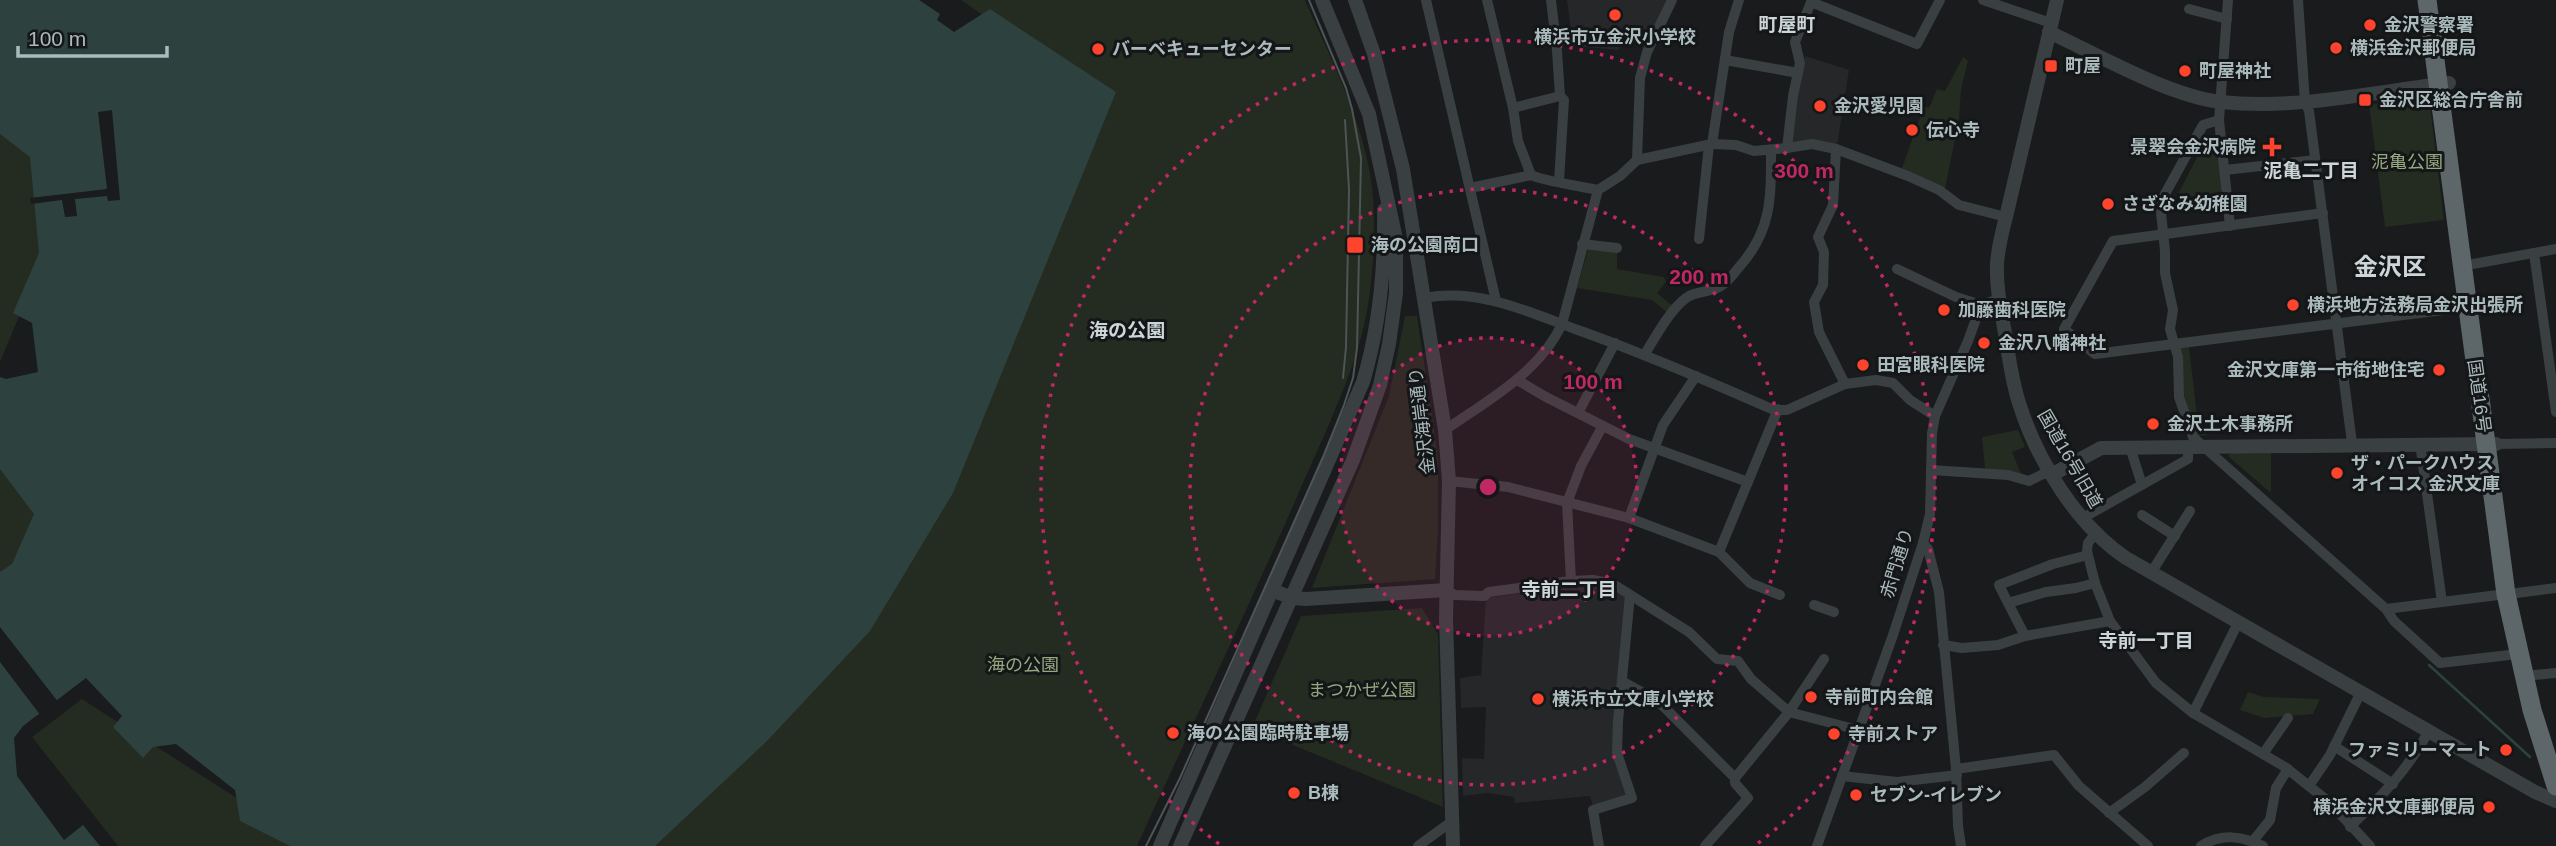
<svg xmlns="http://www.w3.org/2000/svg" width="2556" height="846" font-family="Helvetica,'Noto Sans JP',sans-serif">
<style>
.built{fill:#252729}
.green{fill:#242b20}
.water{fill:#2d423f}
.pier{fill:#191b1c}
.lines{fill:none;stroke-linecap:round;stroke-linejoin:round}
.stream{stroke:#2d423f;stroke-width:2.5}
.minor{stroke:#3a3f41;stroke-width:10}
.tertiary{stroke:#3a3f41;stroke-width:14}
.trunk{stroke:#5d676a;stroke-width:19}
.tram{stroke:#4d5557;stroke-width:2}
.ring{fill:none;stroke:#c02865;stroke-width:3.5;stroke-dasharray:3.5 7}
.poi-dot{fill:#ff442e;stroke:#141617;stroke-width:2.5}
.labels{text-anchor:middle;stroke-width:6;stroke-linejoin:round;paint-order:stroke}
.poi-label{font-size:18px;font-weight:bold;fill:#aababd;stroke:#141617;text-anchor:start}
.park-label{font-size:18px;fill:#94a980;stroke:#141617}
.street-label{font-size:18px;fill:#aababd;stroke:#141617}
.neighbourhood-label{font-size:19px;font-weight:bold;fill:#ccd6d8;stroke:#141617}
.district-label{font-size:24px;font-weight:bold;fill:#ccd6d8;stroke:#141617}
.centre{fill:#c02865;stroke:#141617;stroke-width:3.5}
.ring-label{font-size:21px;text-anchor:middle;font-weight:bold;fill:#c02865;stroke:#141617;stroke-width:6;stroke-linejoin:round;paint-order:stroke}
</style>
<rect width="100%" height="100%" fill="#191b1c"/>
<!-- built -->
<g class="built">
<path d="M 1567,0 L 1666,0 L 1653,34 L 1622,30 L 1619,50 L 1573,46 Z"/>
<path d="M 1805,56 L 1849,70 L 1837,146 L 1790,143 Z"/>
<path d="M 1587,585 L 1614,590 L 1626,598 L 1613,731 L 1626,795 L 1593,806 L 1590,796 L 1515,803 L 1514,797 L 1487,793 L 1463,796 L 1462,758 L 1484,759 L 1486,707 L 1461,708 L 1460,678 L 1481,675 L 1486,598 Z"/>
</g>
<!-- green -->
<g class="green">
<path d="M 961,0 L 1305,0 C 1329,55 1358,110 1369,168 C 1378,212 1374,283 1364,326 C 1349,387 1318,447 1294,504 C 1243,619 1189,732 1137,846 L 634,846 L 1101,98 Z"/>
<path d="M 1963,57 L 1968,61 L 1961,90 L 1959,119 L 1945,189 L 1902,168 L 1924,106 L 1929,108 L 1937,89 L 1945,91 Z"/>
<path d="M 2429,97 L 2444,220 L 2385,227 L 2369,105 Z"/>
<path d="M 0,124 L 37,155 L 45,254 L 0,362 Z"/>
<path d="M 2212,139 L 2220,152 L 2221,193 L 2176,198 L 2204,144 Z"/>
<path d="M 1588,250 L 1617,252 L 1617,269 L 1664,277 L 1666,282 L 1657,293 L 1674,307 L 1669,314 L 1652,300 L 1577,288 Z"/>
<path d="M 1405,316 L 1417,316 L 1438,458 L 1438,531 L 1435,579 L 1312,588 L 1389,396 Z"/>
<path d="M 2189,347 L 2198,424 L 2207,435 L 2198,436 L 2194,431 L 2183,392 L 2179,348 Z"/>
<path d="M 2018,430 L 2025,447 L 2012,452 L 2022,476 L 1985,469 L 1982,437 Z"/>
<path d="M 0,448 L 40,518 L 17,568 L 0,583 Z"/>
<path d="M 2230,453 L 2271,453 L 2271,493 L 2231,459 L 2228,456 Z"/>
<path d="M 1422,608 L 1438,634 L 1443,807 L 1252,728 L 1301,616 Z"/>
<path d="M 2248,692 L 2264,697 L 2320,699 L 2313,714 L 2264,718 L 2240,710 Z"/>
<path d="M 82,699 L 312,846 L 118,846 L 32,737 Z"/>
</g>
<!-- water -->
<path class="water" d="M 0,0 L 919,0 L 940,14 L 937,20 L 954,32 L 990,9 L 1116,92 L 953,493 L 870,631 L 766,742 L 655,846 L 290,846 L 240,821 L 235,790 L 176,744 L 153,747 L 143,758 L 113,727 L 122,716 L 86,678 L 23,726 L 14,738 L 17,776 L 64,840 L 83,825 L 100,846 L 0,846 L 0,572 L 12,564 L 34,514 L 0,469 L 0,377 L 6,379 L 38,372 L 32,323 L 13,313 L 39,253 L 30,157 L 0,134 Z"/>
<!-- pier -->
<g class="pier">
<path d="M 112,110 L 120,200 L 108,201 L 107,196 L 75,199 L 77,216 L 65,217 L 62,200 L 31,204 L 30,198 L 107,189 L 98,112 Z"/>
<path d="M 0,627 L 59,703 L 41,716 L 0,662 Z"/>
</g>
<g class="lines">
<!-- stream -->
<path class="stream" d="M 2429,665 L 2530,757"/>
<!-- minor -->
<g class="minor">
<path d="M 1426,0 L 1496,301"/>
<path d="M 1487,0 L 1513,108 L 1518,141 L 1531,175"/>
<path d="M 1551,0 L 1557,51 L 1560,96 L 1564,100 L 1559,181"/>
<path d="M 1940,0 L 1917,44 L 1811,2 L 1795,42 L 1800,63 L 1793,96 L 1787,148 L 1812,144 L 1836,149 L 1908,176 L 1939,190 L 1959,205 L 2006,217"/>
<path d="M 1983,0 L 2051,23"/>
<path d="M 2228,0 L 2219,120 L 2230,226"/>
<path d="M 2298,0 L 2305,102 L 2309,111 L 2352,443"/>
<path d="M 2189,9 L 2227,19"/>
<path d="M 1725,60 L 1798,73"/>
<path d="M 1513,108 L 1560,96"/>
<path d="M 2219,120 L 2203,125 L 2160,203 L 2165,251 L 2165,273 L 2173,310 L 2170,329 L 2178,357 L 2179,397 L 2193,437 L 2386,609 L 2394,621 L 2440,663 L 2518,654"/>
<path d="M 1712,144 L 1729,32 L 1739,0"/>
<path d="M 1836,149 L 1833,205 L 1818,237 L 1824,252 L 1823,285 L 1814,302 L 1819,332 L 1845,384"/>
<path d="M 1637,160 L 1640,78 L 1647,52 L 1672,0"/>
<path d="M 2225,170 L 2315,160"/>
<path d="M 1470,188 L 1531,175 C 1539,180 1585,187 1598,190 L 1620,176 L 1637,160 L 1712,144 L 1736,145 L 1754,151 L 1787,148"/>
<path d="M 2323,213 L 2113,241 L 2064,329 L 2095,354 L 2467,307"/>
<path d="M 1699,239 L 1709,145"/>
<path d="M 1582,244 L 1617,248"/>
<path d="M 2534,253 L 2556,412"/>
<path d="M 2473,264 L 2556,249"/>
<path d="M 1897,269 L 1956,297 L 1981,305"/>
<path d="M 1425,298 C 1477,288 1527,311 1575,329 C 1643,353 1708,381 1774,410 L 1787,410 L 1845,384 L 1876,380 L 1893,383 L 1910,400 L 1935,416"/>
<path d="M 1645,354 C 1656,336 1669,311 1686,298 C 1697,290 1711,293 1721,286 C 1729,281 1734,273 1740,266 C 1772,230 1771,197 1771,151"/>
<path d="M 1517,380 L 1546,397 L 1629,439 L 1748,482"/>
<path d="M 1578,413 L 1615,343"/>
<path d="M 1445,430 C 1488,400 1539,373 1562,324 L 1598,190"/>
<path d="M 2420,443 L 2442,602"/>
<path d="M 2496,444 L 2556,443"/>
<path d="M 2130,447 L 2142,485"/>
<path d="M 1931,470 L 2008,475 L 2029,481 L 2043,474 L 2053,474"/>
<path d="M 1449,481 L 1508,487 L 1629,518 L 1719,552 L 1750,583 L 1780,595"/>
<path d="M 2142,515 L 2175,536"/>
<path d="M 1629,518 L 1663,425 L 1696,376"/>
<path d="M 2081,519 L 2188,459 L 2188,446"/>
<path d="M 2095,534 L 2088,543 L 2087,551 L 2095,583 L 2110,621 L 2156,683 L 2193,713 L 2285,767 L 2329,802 L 2370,846"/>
<path d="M 1923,543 L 1928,549 L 1939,592 L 1956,769 L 1958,826 L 1961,846"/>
<path d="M 1719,552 L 1778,409"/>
<path d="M 2151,573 L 2190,511"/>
<path d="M 1571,581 L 1567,503 L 1581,466 L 1602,427"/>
<path d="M 1446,590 L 1455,595 L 1484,596 L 1489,592 L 1571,581 L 1593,580 L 1613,584 L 1689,632 L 1717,659 L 1738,661 L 1751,679 L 1789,712 L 1858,730"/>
<path d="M 2517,593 L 2556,588"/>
<path d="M 2008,603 L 1999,585 L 2053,564 L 2088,555"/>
<path d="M 1814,605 L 1834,612"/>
<path d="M 2386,609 L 2506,594"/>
<path d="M 2025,636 L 2008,603 L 2046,592 L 2076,588 L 2095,583"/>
<path d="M 1943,645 L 1962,648 L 1998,645 L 2025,636 L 2110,621"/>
<path d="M 2534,675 L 2556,673"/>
<path d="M 1622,681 L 1658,701 L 1735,778 L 1735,783 L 1748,798 L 1705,846"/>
<path d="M 2193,713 L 2238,623"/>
<path d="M 2334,746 L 2393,784"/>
<path d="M 2263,754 L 2288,718"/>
<path d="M 1956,769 L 2054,755 L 2079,786 L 2148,846"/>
<path d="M 1842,776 L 1897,782 L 1957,775"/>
<path d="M 1735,778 L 1789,712 L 1824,659"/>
<path d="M 2309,786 L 2330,755 L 2361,692"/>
<path d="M 2109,813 L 2145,787 L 2184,753"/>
<path d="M 2350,827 C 2383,794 2406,772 2429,731"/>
<path d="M 2253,841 L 2270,820 L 2276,788 L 2288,769"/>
<path d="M 1418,846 L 1451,822"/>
<path d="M 1599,846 L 1593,810 L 1632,798 L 1617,753 L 1618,721 L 1630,595"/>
<path d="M 1817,846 L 1893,635 L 1923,543 L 1930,514 L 1932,433 L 1935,416 L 1968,341 L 1981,305 L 1999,299"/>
<path d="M 2201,846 C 2222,833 2242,836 2263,846"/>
</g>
<!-- tertiary -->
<g class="tertiary">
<path d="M 1355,0 L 1374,54 L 1403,169 L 1445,430 L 1449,481 L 1446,618 L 1453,846"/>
<path d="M 2057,0 L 2006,217 C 2002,232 1998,248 1997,264 C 1996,287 2001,310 2005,333 C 2009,358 2012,383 2020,406 C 2038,462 2077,525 2126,558 L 2535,792 L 2556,801"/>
<path d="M 2049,32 C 2098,55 2169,96 2221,102 C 2296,110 2374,92 2449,83"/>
<path d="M 2053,474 L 2101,448 L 2496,444"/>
<path d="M 1272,590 L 1292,598 L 1306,599 L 1446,590"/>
<path d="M 1160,846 L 1363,382 C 1380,325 1385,269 1384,210"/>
<path d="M 1180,846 L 1353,460 L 1380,385 L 1389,344 L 1396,293 L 1396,239 L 1369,114 L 1322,0"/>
</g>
<!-- trunk -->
<path class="trunk" d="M 2427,0 L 2506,594 L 2532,710 L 2556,786"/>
<!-- tram -->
<g class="tram">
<path d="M 1343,378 L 1346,347 L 1349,190 L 1345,120"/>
<path d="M 1146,846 L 1180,778 L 1323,457 L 1344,405 L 1353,378 L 1357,348 L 1361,158 L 1352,109 L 1346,88 L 1309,0"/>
</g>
</g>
<!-- distance rings -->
<circle cx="1488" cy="487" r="149" fill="#c02865" fill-opacity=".12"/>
<g class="ring">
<circle cx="1488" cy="487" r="149"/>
<circle cx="1488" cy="487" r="298"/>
<path d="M1219 844A447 447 0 1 1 1757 844"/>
</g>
<!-- markers -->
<g class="poi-dot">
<circle cx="1615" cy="15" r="7"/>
<circle cx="2370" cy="25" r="7"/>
<circle cx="2336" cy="48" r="7"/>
<circle cx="1098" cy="49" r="7"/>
<rect x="2044" y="59" width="14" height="14" rx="3.5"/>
<circle cx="2185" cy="71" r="7"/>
<rect x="2358" y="93" width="14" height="14" rx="3.5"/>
<circle cx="1820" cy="106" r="7"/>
<circle cx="1912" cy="130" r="7"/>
<path d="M2268.5 136.5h7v7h7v7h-7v7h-7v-7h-7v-7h7z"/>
<circle cx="2108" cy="204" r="7"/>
<rect x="1346" y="236" width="18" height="18" rx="3.5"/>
<circle cx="2293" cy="305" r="7"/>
<circle cx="1944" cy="310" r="7"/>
<circle cx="1984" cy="343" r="7"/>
<circle cx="1863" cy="365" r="7"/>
<circle cx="2439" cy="370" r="7"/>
<circle cx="2153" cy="424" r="7"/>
<circle cx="2337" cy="473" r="7"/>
<circle cx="1811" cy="697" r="7"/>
<circle cx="1538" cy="699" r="7"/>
<circle cx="1173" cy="733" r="7"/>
<circle cx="1834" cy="734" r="7"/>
<circle cx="2506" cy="750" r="7"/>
<circle cx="1294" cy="793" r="7"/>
<circle cx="1856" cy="795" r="7"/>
<circle cx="2489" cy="807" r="7"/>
</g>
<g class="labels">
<!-- poi labels -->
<g class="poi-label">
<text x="2384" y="31">金沢警察署</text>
<text x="1615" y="43" text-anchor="middle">横浜市立金沢小学校</text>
<text x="2350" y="54">横浜金沢郵便局</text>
<text x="1112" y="55">バーベキューセンター</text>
<text x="2065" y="72">町屋</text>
<text x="2199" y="77">町屋神社</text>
<text x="2379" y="106">金沢区総合庁舎前</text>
<text x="1834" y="112">金沢愛児園</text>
<text x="1926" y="136">伝心寺</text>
<text x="2256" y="153" text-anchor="end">景翠会金沢病院</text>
<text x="2122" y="210">さざなみ幼稚園</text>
<text x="1371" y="251">海の公園南口</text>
<text x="2307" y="311">横浜地方法務局金沢出張所</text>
<text x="1958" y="316">加藤歯科医院</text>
<text x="1998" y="349">金沢八幡神社</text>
<text x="1877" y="371">田宮眼科医院</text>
<text x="2425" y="376" text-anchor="end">金沢文庫第一市街地住宅</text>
<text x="2167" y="430">金沢土木事務所</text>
<text x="2351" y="469">ザ・パークハウス<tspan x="2351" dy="21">オイコス 金沢文庫</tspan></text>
<text x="1825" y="703">寺前町内会館</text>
<text x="1552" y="705">横浜市立文庫小学校</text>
<text x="1187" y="739">海の公園臨時駐車場</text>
<text x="1848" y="740">寺前ストア</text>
<text x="2492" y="756" text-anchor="end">ファミリーマート</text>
<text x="1308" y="799">B棟</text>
<text x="1870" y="801">セブン-イレブン</text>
<text x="2475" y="813" text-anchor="end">横浜金沢文庫郵便局</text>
</g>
<!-- park labels -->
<g class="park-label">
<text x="2407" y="168">泥亀公園</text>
<text x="1023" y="671">海の公園</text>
<text x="1362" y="696">まつかぜ公園</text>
</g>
<!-- street labels -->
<g class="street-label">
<text transform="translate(2479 396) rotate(82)" y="6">国道16号</text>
<text transform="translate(1422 421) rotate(-97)" y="6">金沢海岸通り</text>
<text transform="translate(2070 459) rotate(60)" y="6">国道16号旧道</text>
<text transform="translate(1897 563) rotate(-73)" y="6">赤門通り</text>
</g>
<!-- neighbourhood labels -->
<g class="neighbourhood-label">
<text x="1787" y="31">町屋町</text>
<text x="2311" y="177">泥亀二丁目</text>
<text x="1127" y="337">海の公園</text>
<text x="1569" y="596">寺前二丁目</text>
<text x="2146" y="647">寺前一丁目</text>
</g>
<!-- district labels -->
<g class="district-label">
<text x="2390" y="275">金沢区</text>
</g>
</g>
<circle cx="1488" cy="487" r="10" class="centre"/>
<g class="ring-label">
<text x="1804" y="178">300 m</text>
<text x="1699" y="284">200 m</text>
<text x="1593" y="389">100 m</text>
</g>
<!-- scale -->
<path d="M18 46v10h149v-10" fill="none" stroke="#aababd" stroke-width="3.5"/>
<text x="28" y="46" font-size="21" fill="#aababd" stroke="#141617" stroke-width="5" paint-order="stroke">100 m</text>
</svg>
